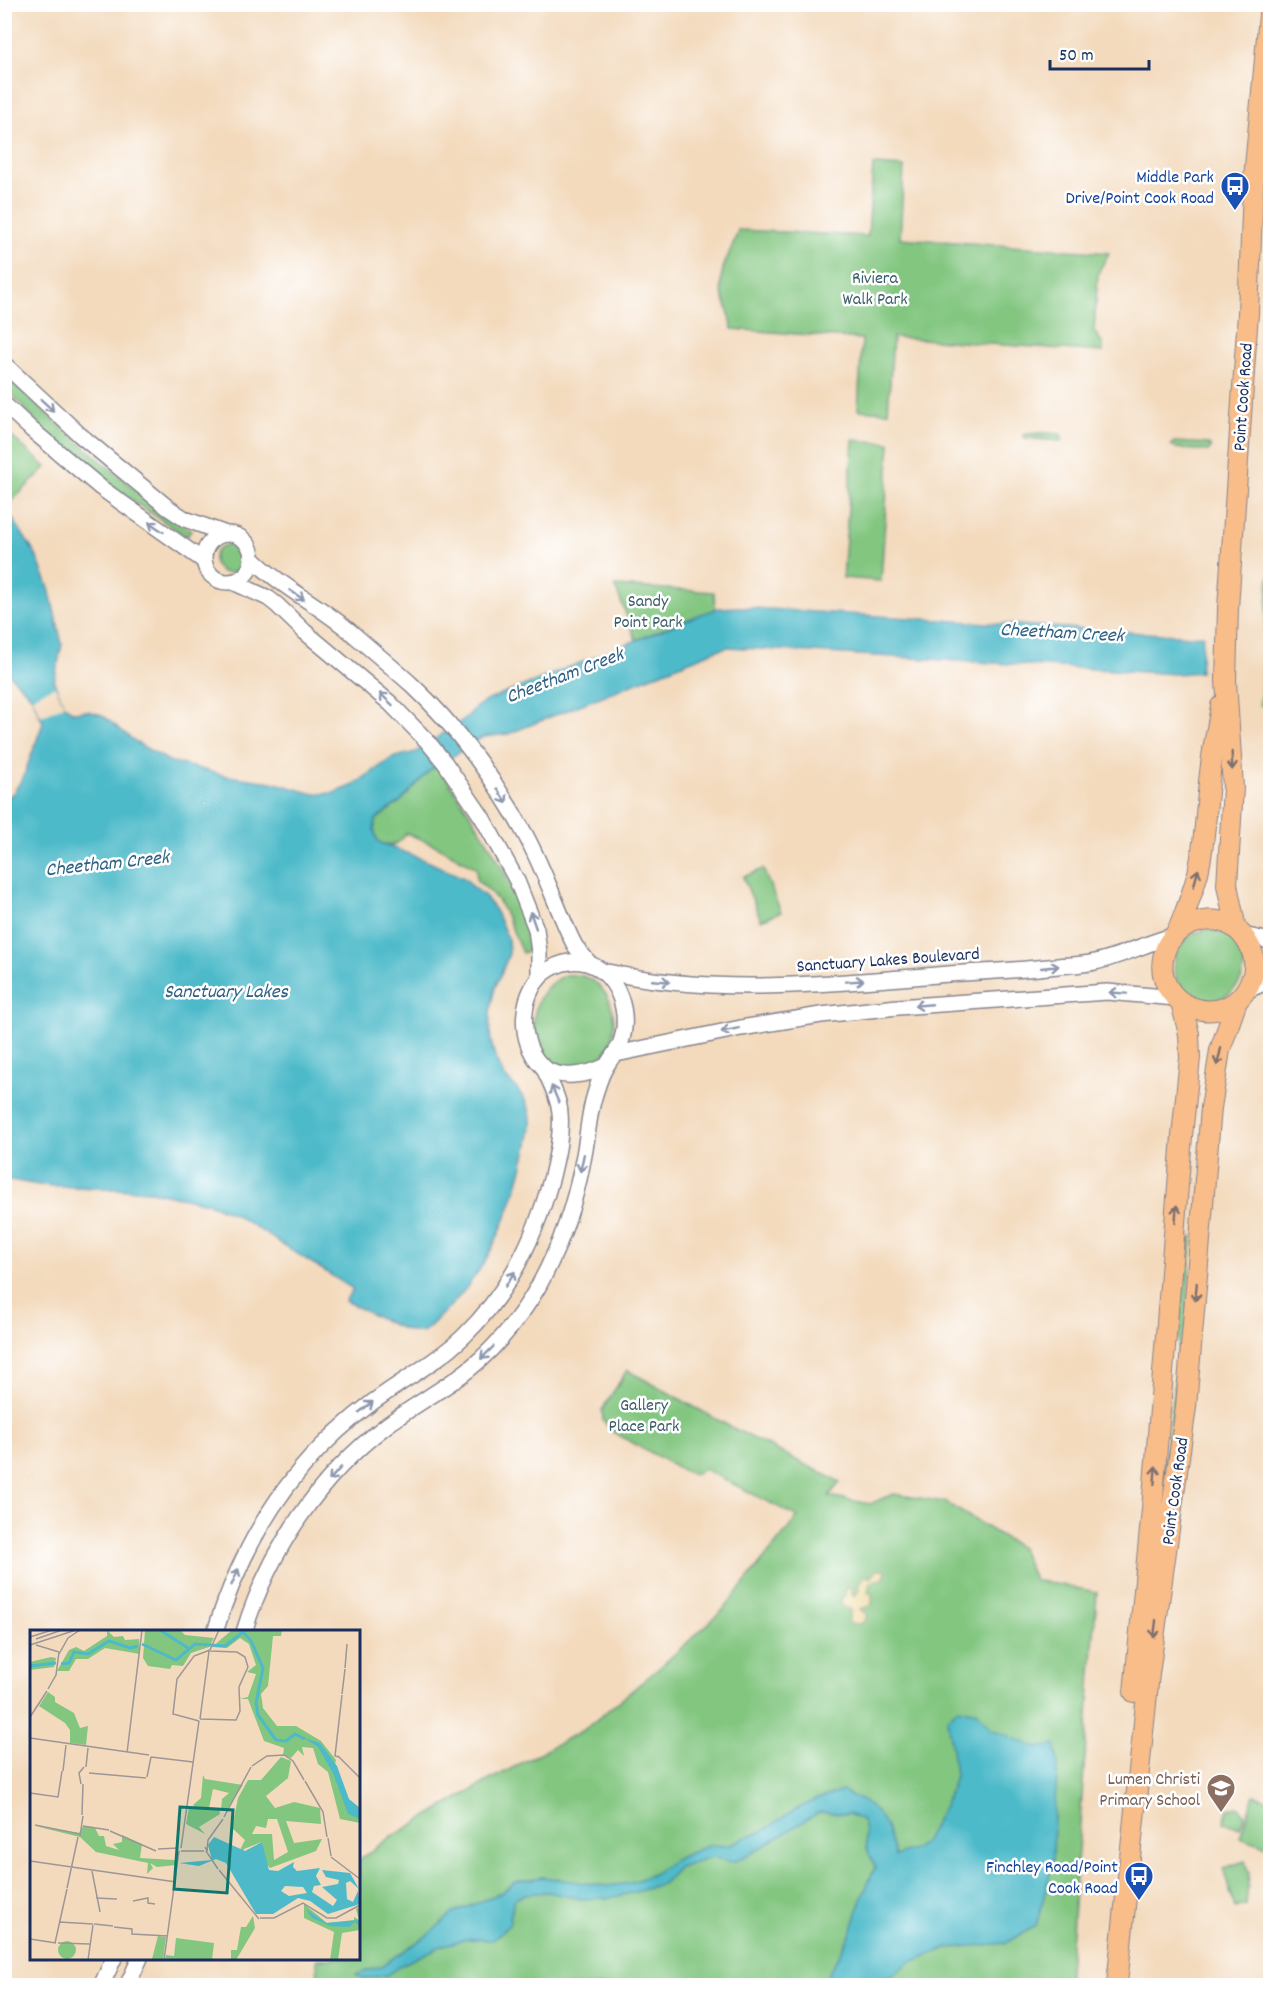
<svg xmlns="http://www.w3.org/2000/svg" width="1275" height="1990" font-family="Dekko,sans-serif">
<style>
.green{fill:#82c680;stroke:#4e7a6f;stroke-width:1.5}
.sand{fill:#eeda9e;stroke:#84847e;stroke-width:1.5}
.water{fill:#4ebac9;stroke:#347494;stroke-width:1.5}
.pier{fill:#f3dabd}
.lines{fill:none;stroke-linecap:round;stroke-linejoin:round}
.minor-casing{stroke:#87848e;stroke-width:18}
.major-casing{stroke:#87848e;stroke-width:22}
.minor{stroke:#fff;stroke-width:15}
.major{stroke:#f8bd89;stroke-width:20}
.oneway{stroke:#8d97ae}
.oneway2{stroke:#7e6f71}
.labels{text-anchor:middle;stroke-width:5;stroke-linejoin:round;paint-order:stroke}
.transit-label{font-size:18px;fill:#164399;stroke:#fff;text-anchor:end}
.park-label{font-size:18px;fill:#3a5c68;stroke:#fff}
.street-label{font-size:18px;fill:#1b2f5e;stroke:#fff}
.education-label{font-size:18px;fill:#785e54;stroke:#fff;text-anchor:end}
.water-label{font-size:20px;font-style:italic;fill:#2d6083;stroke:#fff}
.inset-river{fill:none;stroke:#4ebac9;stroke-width:3}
.inset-road{fill:none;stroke:#9d9697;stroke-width:1.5}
.view{fill:#0f766e;fill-opacity:0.15;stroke:#0f766e;stroke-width:3}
.inset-edge{fill:none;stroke:#1b2f5e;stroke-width:3}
</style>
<rect width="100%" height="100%" fill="#fff"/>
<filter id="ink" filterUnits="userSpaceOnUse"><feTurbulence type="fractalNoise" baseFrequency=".0167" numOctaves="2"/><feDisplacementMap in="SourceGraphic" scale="12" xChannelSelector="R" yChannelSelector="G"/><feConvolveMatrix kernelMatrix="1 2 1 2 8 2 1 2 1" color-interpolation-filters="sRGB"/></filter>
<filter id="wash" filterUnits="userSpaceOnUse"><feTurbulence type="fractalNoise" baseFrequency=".008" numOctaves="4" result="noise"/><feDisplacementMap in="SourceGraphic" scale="24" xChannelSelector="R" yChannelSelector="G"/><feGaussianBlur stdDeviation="1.35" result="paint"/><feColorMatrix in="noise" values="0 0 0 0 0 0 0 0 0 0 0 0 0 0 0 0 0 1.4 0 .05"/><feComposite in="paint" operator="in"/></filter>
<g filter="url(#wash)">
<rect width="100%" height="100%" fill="#f3dabd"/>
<!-- green -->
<g class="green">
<path d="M 873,165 L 904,167 L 900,238 L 1109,253 L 1098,273 L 1094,331 L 1103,344 L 1103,352 L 893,337 L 888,412 L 858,410 L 862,339 L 732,329 C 732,314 723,302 721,288 C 719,266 733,250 738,230 L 868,236 Z"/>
<path d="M 4,374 L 62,428 L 164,514 L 191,530 L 187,537 L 119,492 L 73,455 L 45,432 L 5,386 Z"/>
<path d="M 4,430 L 46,467 L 6,507 L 4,505 Z"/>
<path d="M 1044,433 L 1060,434 L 1063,439 L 1060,441 L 1026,438 L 1023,436 L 1025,434 Z"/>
<path d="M 853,440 L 890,443 L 881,581 L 843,578 Z"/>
<path d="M 1174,442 L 1208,444 L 1211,448 L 1208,451 L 1175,448 L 1171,445 Z"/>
<circle cx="228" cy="559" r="14"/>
<path d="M 1269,578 L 1270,578 L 1270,706 L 1260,705 Z"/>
<path d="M 615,586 L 714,592 L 715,609 L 636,640 Z"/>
<path d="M 437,765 C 474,818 521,885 531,950 L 522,953 C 510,926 504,898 477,881 L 476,868 L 437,846 L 406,833 C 394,855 367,845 376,820 L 401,801 L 429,771 Z"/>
<path d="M 763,869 L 781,912 L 761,920 L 743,877 Z"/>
<circle cx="1209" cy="965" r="35"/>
<path d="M 566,975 C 626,969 631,1070 573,1068 C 563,1068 556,1066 549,1058 C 523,1033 532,987 566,975 Z"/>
<path d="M 1192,1236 L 1183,1364 L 1166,1494 L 1163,1490 L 1162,1478 L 1176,1371 L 1186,1253 L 1187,1245 Z"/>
<path d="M 627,1370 L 727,1425 L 840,1482 L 829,1496 L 870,1504 L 893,1494 L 945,1502 L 1021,1548 L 1034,1580 L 1097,1592 L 1068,1985 L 962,1986 L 924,1983 L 923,1986 L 320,1986 L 318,1983 L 317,1959 L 358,1958 L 359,1860 L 385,1841 L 488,1781 L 585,1729 L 658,1669 L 722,1611 L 798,1517 L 704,1469 L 695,1474 L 686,1472 L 611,1431 L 603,1420 L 602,1410 Z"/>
<path d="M 1254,1795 L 1270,1800 L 1270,1848 L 1240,1837 Z"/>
<path d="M 1239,1807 L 1245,1815 L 1240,1828 L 1224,1822 L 1228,1809 Z"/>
<path d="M 1245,1861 L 1249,1873 L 1246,1905 L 1235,1908 L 1223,1868 Z"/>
</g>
<!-- sand -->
<path class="sand" d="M 883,1569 L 886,1571 L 884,1578 L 870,1583 L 868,1592 L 872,1594 L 872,1605 L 860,1609 L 867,1615 C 865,1624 858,1626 850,1624 L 848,1621 L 851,1610 L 843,1607 L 840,1600 L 845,1595 L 846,1588 L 850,1587 L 852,1588 L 852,1594 L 855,1596 L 859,1590 L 858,1584 L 866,1575 L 871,1578 L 876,1570 Z"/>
<!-- water -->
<g class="water">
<path d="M 4,505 L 36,555 L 49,588 L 62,644 L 54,682 L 64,705 L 73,712 L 88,711 L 102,715 L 137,743 L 169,761 L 227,776 L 272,782 L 314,794 L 334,793 L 352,786 L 392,758 L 416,752 L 467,717 L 476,707 L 486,701 L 701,614 L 719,608 L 739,607 L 1192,636 L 1203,635 L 1200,672 L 1176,674 L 728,647 L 717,650 L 508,734 L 483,737 L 429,771 L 401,801 L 380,816 L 376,820 L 374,830 L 377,840 L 381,843 L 427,861 L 466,879 L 472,886 L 486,897 L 496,912 L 508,939 L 509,954 L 499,979 L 498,979 C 488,1006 486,1032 496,1059 C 499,1066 502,1074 507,1079 C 518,1089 531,1104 531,1120 C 532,1135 526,1151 523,1165 C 508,1223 484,1277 438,1318 C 434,1322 427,1331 421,1332 C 406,1335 360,1308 345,1301 L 353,1289 L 236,1215 L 208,1203 L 151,1191 L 39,1185 L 5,1179 L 5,799 L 13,793 L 23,778 L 43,723 L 32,697 L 5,670 Z"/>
<path d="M 958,1708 L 978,1712 L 991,1729 L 1038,1748 L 1055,1745 L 1058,1764 L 1054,1811 L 1053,1863 L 1036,1926 L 1006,1943 L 949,1948 L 910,1962 L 880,1985 L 822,1985 L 851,1933 L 861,1900 L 875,1867 L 867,1849 L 863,1820 L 848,1814 L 819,1812 L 754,1852 L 733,1862 L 711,1857 L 679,1867 L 664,1883 L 636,1892 L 609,1898 L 581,1899 L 548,1892 L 524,1894 L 514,1900 L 509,1925 L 492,1940 L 468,1939 L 444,1945 L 403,1964 L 387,1975 L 363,1979 L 356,1975 L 381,1966 L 428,1935 L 452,1914 L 502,1892 L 515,1882 L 542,1877 L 607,1886 L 630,1883 L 653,1874 L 674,1860 L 699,1849 L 712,1845 L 728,1846 L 743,1838 L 763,1831 L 793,1811 L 817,1799 L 843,1791 C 881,1810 884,1816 895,1856 L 913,1850 L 924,1842 L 946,1802 L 955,1776 L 953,1756 L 947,1720 Z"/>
</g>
<!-- pier -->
<path class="pier" d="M 55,686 L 64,705 L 41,716 L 32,697 Z"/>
</g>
<g filter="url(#ink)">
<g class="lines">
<!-- minor casing -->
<g class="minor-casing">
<g id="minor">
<path d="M 4,364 L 80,435 L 167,507 L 185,519 L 226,534"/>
<path d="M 4,404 L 32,430 L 101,488 L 204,561"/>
<circle cx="228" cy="558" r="24"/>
<path d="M 252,558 C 282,588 321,606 353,634 C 373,651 393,668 412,685 C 456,726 496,781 525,834 C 543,867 555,903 571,938 L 575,946 L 590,964"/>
<path d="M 233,582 L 268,598 L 277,605 L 305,632 L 390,703 L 427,741 L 445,763 L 482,817 L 517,881 L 536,929 L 539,952 L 539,977"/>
<path d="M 1243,935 L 1270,941"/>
<path d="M 603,971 C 716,997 835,983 949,974 C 985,972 1022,970 1058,966 C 1070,965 1083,965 1095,962 C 1122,956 1146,943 1173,936"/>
<path d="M 1246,991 L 1270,980"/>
<path d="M 616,1054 L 741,1028 L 821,1015 L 898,1007 L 1107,992 L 1176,998"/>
<path d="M 215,1632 C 236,1564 270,1499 320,1448 C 342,1426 364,1407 390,1390 C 415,1373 441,1358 463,1337 C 509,1293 536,1236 552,1176 C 557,1155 562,1134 560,1113 C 559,1097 549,1081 543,1066"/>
<path d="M 244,1632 C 269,1551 319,1476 387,1425 C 409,1409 433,1395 456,1379 C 489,1356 518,1322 538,1287 C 560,1247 575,1204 583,1160 C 588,1138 588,1115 595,1094 C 598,1085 601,1073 607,1065 C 616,1050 622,1047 624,1028 C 628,986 593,944 550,969 C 519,987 516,1042 542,1066 C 559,1081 588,1075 606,1066"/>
<path d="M 101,1986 L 114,1958"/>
<path d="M 127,1986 L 140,1958"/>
</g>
</g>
<!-- major casing -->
<g class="major-casing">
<g id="major">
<path d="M 1236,929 L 1227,885 L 1233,788 L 1226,681 L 1228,608 L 1248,313 L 1253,189 L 1270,4"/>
<path d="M 1176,933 C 1202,914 1233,915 1249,945 C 1255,955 1256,970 1251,980 C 1228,1038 1144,1005 1166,948 C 1168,942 1173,938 1176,933 C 1183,921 1194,887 1198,873 C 1206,838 1206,801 1211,765 C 1213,745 1218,726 1221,706"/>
<path d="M 1134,1692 L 1152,1509 L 1182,1136 L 1190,1058 L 1189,1034 L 1181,1002"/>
<path d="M 1117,1984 L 1149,1674 L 1186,1407 L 1211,1108 L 1220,1050 L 1237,1001"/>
</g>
</g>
<!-- minor -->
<use href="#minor" class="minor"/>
<!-- major -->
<use href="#major" class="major"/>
</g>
<!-- one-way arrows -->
<defs><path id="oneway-shaft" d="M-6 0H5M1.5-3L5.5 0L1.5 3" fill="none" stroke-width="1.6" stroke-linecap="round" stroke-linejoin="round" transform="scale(1.5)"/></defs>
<g class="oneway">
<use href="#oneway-shaft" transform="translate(47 405) rotate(42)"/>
<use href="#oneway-shaft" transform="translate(156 527) rotate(-146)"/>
<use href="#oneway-shaft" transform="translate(297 595) rotate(34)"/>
<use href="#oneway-shaft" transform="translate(386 699) rotate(-137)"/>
<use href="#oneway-shaft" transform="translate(502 796) rotate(57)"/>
<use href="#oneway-shaft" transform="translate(533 920) rotate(-109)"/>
<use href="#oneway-shaft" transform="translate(1050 967) rotate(-6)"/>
<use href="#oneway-shaft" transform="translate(661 981) rotate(5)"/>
<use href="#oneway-shaft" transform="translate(855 981) rotate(-4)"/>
<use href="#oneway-shaft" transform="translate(1118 993) rotate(-176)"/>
<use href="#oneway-shaft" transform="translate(923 1005) rotate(175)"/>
<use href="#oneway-shaft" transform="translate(730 1030) rotate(169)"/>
<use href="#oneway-shaft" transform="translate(555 1094) rotate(-113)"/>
<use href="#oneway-shaft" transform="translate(582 1163) rotate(102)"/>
<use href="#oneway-shaft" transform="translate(510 1279) rotate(-57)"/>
<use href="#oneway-shaft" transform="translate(487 1353) rotate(135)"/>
<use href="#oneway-shaft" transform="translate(366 1407) rotate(-38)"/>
<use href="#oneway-shaft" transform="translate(335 1474) rotate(132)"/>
<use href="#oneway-shaft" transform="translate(235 1577) rotate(-67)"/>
</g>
<g class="oneway2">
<use href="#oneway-shaft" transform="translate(1232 761) rotate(88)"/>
<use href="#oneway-shaft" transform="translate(1196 878) rotate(-75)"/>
<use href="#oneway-shaft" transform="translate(1219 1057) rotate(103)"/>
<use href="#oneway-shaft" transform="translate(1176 1214) rotate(-86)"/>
<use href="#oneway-shaft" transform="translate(1196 1292) rotate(95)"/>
<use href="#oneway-shaft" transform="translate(1155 1475) rotate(-86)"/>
<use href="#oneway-shaft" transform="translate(1155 1629) rotate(97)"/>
</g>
</g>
<!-- icons -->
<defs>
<g id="bus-pin" transform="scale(1.5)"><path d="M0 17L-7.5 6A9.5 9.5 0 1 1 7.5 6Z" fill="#1a4fb4" stroke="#fff"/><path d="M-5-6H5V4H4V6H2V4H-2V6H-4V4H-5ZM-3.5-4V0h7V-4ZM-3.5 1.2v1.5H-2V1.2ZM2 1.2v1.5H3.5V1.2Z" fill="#fff"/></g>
<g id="school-pin" transform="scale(1.5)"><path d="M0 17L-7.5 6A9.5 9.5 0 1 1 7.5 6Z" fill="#8d6e63" stroke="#fff"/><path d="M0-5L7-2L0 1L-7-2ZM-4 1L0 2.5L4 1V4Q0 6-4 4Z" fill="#fff"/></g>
</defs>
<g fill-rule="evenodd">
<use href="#bus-pin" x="1235" y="186"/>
<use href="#school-pin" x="1221" y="1788"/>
<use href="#bus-pin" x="1139" y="1876"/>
</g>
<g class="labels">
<!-- transit labels -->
<g class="transit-label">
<text x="1214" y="182">Middle Park<tspan x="1214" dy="21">Drive/Point Cook Road</tspan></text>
<text x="1118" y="1872">Finchley Road/Point<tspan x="1118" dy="21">Cook Road</tspan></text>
</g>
<!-- park labels -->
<g class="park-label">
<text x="875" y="283">Riviera<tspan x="875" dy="21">Walk Park</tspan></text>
<text x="648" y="606">Sandy<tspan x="648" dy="21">Point Park</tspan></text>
<text x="644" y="1410">Gallery<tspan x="644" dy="21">Place Park</tspan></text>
</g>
<!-- street labels -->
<g class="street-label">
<text transform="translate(1242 397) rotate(-86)" y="6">Point Cook Road</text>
<text transform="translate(888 959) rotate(-4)" y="6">Sanctuary Lakes Boulevard</text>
<text transform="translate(1174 1491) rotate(-82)" y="6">Point Cook Road</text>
</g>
<!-- education labels -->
<g class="education-label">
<text x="1200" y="1784">Lumen Christi<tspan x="1200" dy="21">Primary School</tspan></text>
</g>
<!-- water labels -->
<g class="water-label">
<text transform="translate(1062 631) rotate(3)" y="7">Cheetham Creek</text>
<text transform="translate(564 674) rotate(-21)" y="7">Cheetham Creek</text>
<text transform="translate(107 862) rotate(-6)" y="7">Cheetham Creek</text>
<text x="226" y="997">Sanctuary Lakes</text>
</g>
</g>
<!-- overview -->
<g transform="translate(30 1630)">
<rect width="330" height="330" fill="#f3dabd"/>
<path d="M 77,0 L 84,7 L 93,6 L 95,10 L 109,9 L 110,24 L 75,18 L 58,29 L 46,29 L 39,41 L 27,41 L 39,20 L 46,17 L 54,21 L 77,6 ZM 115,0 L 150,0 L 155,5 L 184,8 L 179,17 L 161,23 L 153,36 L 142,35 L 140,39 L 118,36 L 113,28 ZM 202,0 L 252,0 L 251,6 L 243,6 L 238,56 L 231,64 L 233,78 L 247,96 L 266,96 L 291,111 L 306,130 L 304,138 L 315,167 L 330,183 L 330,193 L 310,189 L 298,142 L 288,134 L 283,118 L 272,117 L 274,126 L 268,120 L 261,128 L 253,125 L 254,118 L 234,111 L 218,69 L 210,69 L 218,67 L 226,44 L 217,42 L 226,35 L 219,14 L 210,8 L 197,18 L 182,17 ZM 21,27 L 26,28 L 24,37 L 0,40 L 0,32 ZM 18,62 L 25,67 L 25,72 L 44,83 L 50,98 L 58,96 L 56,115 L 40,113 L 40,100 L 35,93 L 9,76 ZM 251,127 L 261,131 L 258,148 L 236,166 L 245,178 L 264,172 L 290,178 L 291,194 L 256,191 L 264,213 L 292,209 L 286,221 L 240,238 L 235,232 L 232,212 L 214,219 L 213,225 L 208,224 L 215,210 L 202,198 L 208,168 L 218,150 L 231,150 ZM 238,189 L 247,189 L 258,222 L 244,230 L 242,204 L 222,204 L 226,196 L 236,198 ZM 173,145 L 175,149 L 213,155 L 198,178 L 191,180 L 192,169 L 199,163 L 183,159 L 179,178 L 189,178 L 190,184 L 169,197 L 175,204 L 156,194 L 159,177 L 165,178 L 163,175 L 171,168 ZM 5,196 L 49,203 L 53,196 L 65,198 L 69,206 L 74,206 L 76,216 L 89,220 L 83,214 L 92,212 L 92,205 L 112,214 L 110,228 L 145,230 L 146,235 L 127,237 L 120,233 L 123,238 L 117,244 L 118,233 L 66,222 L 50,207 ZM 274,274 L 297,293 L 324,290 L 324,287 L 329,290 L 326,279 L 330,276 L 330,300 L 312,303 L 308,330 L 300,330 L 304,302 L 274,288 ZM 223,286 L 225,298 L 206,330 L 201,330 L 201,320 L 207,320 L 211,297 L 216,297 ZM 128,306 L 136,307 L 133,330 L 122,329 ZM 146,308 L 184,313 L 182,330 L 135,330 L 136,325 L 144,326 ZM28 320a9 9 0 1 1 18 0a9 9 0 1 1-18 0Z" fill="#82c680" fill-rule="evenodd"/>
<path d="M 274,108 L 290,113 L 307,136 L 319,169 L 330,178 L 330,189 L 318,184 L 303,143 L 288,117 ZM 184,207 L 215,221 L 232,212 L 239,240 L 248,241 L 264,232 L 263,237 L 267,241 L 290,238 L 286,246 L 291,255 L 284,256 L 282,262 L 303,276 L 307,270 L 292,257 L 308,254 L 309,250 L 296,247 L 292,240 L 320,243 L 329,259 L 320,251 L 316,253 L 317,269 L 323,272 L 328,261 L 330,274 L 298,284 L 280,271 L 268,268 L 243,284 L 226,284 L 196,233 L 186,229 L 169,236 L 149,233 L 182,230 L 178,215 ZM 255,256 L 273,257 L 277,263 L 259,266 L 251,261 ZM 276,279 L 296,293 L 330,290 L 330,296 L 325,292 L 319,297 L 300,296 L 282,288 Z" fill="#4ebac9" fill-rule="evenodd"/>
<path class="inset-river" d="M 130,0 L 158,18M 112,14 L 146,30 L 165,14 L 195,16 L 213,2 L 221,11 L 233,38 L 226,73 L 228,85 L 246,110 L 256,111 L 265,104 L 275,109M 31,34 L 39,33 L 44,22 L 58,24 L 79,11 L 100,18 L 108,16M 0,36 L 26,33"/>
<path class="inset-road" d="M 0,7 L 22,0M 6,9 L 32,0M 0,15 L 46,0M 6,15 L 29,22M 180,20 L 189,0M 29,24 L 38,8 L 50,0M 315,38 L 317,14M 18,59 L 26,45 L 29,22M 312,64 L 315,39M 0,87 L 17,61M 170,89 L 206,90 L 210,81 L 209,57 L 218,37 L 215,27 L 207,22 L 180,21M 170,89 L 179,21M 169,91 L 143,84 L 147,49 L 164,26 L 180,20M 0,108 L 119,125M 97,123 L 112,0M 308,126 L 330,148M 121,127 L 163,132M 309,127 L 305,126 L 312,65M 222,136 L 237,126 L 254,125 L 263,131 L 274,150M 56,137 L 58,118M 33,141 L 36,115M 59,143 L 116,148M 117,147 L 121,127M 275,151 L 293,182 L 297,207M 51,154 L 49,143 L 54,137M 0,163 L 28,167 L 32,141M 52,185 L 53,154M 194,187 L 221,137M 5,195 L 50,204M 53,196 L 79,200M 80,201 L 126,221M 50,206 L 53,186M 298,208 L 301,226M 175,217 L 177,221 L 178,210 L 193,189M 151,218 L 169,91M 128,219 L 148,218M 151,221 L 174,221M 176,221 L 188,239M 301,227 L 330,249M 0,231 L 146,252M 189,240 L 229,289M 62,241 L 70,282M 37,258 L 48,207M 66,268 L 87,269M 103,271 L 118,268 L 118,273 L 125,274M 230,288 L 244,288 L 273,273 L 297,288 L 306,288 L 330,275M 29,292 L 63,294M 64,294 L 83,296M 84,297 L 102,299 L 102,304 L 138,306M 0,309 L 26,313M 25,313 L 37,259M 28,313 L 60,314M 58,330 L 63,295M 134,330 L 149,221"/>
<path class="view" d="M 150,177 L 203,180 L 197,263 L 144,259 Z"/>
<rect width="330" height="330" class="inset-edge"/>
</g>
<!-- margin -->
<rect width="1275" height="1990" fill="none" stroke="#fff" stroke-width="24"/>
<!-- scale -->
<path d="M1050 60v9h99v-9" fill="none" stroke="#1b2f5e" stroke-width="3"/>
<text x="1059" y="60" font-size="18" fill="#1b2f5e" stroke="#ffffff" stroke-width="4.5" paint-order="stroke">50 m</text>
</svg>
